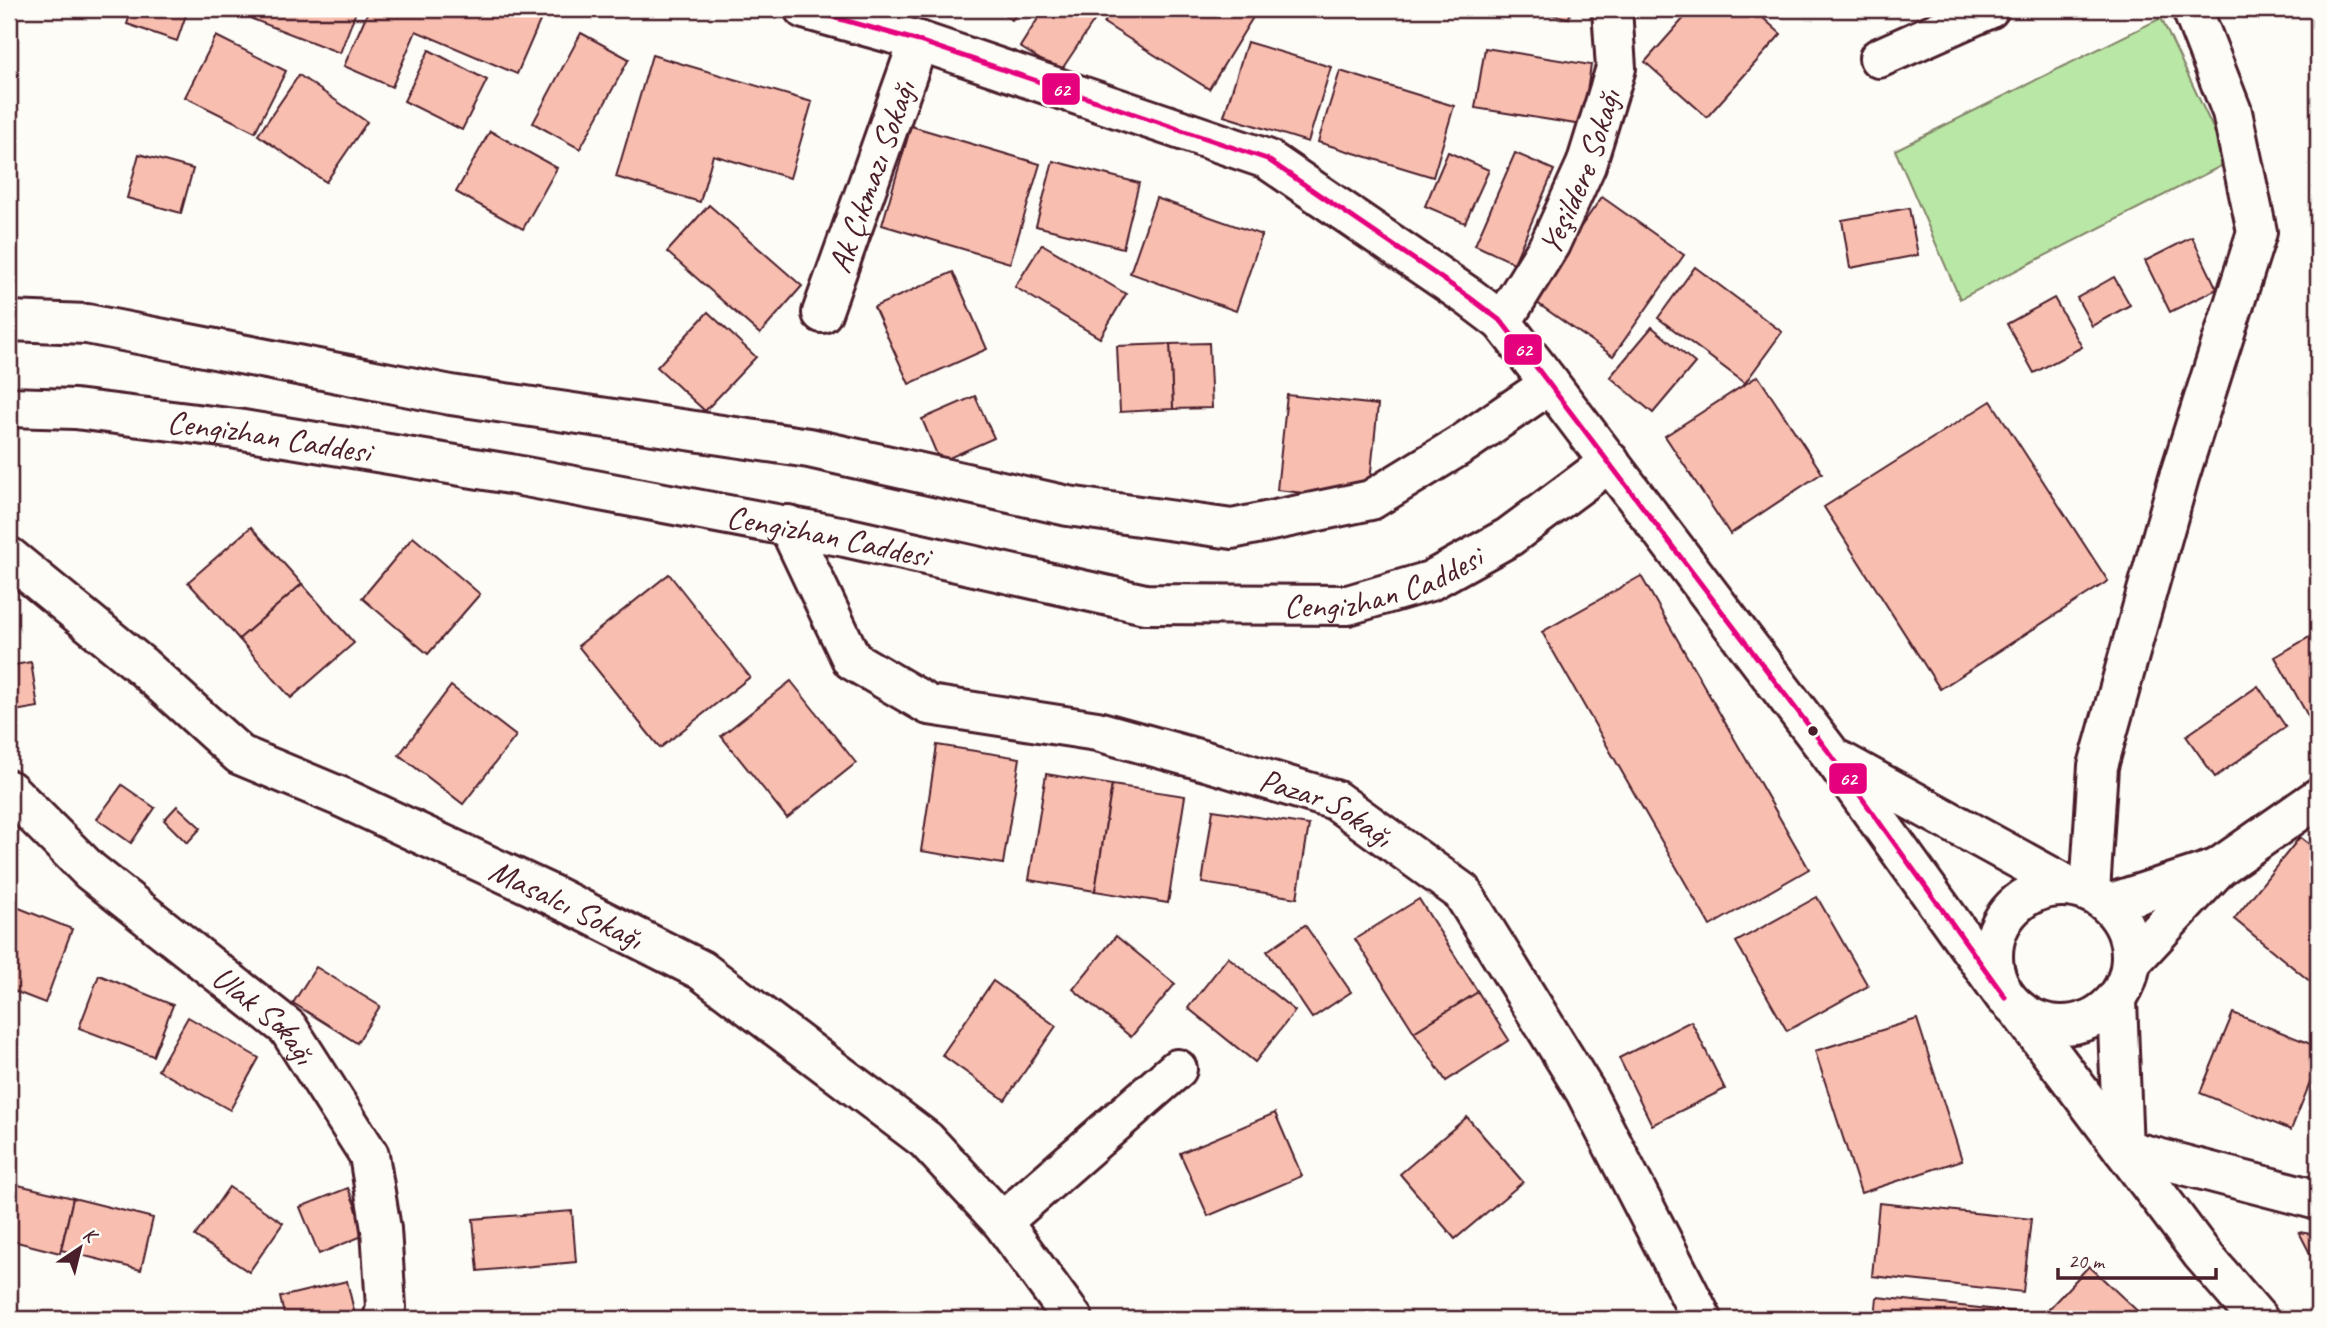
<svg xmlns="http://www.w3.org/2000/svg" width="2327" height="1328" font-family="Caveat,sans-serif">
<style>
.green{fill:#b9e7a5;stroke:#828368;stroke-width:2}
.building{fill:#f8beb0;stroke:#4a1f2b;stroke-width:2}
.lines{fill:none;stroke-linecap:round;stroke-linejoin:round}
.street-casing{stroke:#4a1f2b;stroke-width:44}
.secondary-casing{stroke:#4a1f2b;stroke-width:44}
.street{stroke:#fdfcf7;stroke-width:38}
.secondary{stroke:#fdfcf7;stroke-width:38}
.bus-1-casing{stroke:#fdfcf7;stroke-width:10}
.bus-1{stroke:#e5007d;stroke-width:5}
.bus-dot{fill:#4a1f2b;stroke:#fdfcf7;stroke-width:2.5}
.labels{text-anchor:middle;stroke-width:7;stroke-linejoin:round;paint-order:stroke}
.street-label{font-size:33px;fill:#4a1f2b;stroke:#fdfcf7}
.line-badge{stroke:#fdfcf7;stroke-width:2.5}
.badge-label{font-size:19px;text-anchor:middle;font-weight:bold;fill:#fff}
</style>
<rect width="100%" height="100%" fill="#fdfcf7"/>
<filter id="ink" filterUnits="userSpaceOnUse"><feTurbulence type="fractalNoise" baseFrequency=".0143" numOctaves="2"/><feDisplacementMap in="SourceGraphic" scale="14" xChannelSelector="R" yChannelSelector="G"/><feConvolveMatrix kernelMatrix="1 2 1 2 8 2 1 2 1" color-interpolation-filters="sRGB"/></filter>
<g filter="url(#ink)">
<!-- green -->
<path class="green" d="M 2161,18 L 2229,162 L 1960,299 L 1895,150 Z"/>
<!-- building -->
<g class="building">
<path d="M 132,9 L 188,9 L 177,41 L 127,24 Z"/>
<path d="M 256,9 L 357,9 L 340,53 L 252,19 Z"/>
<path d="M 369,9 L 532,9 L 543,14 L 517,74 L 416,31 L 392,87 L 344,66 Z"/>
<path d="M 995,9 L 1020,9 L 1012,20 Z"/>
<path d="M 1044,9 L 1102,9 L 1060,72 L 1020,47 Z"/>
<path d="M 1113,9 L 1258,9 L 1209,89 L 1104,23 Z"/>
<path d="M 1522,9 L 1571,9 L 1569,18 Z"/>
<path d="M 1692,9 L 1753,9 L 1781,34 L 1707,117 L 1645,62 Z"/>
<path d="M 581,33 L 629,59 L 580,149 L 533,123 Z"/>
<path d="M 216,36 L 286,71 L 255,132 L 185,97 Z"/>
<path d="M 1247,42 L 1331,67 L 1308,142 L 1224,116 Z"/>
<path d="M 1485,48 L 1591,65 L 1582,125 L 1475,108 Z"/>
<path d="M 429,50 L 487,80 L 462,130 L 404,101 Z"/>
<path d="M 652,55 L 812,102 L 790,178 L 713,155 L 700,202 L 616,177 Z"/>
<path d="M 1340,71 L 1454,106 L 1433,177 L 1318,142 Z"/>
<path d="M 299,75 L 367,122 L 326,182 L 258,135 Z"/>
<path d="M 911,126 L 1040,164 L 1010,263 L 882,225 Z"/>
<path d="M 490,131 L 557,168 L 523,229 L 456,192 Z"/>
<path d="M 1448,152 L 1489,170 L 1465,223 L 1425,206 Z"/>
<path d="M 1515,153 L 1554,170 L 1514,263 L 1475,245 Z"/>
<path d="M 139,154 L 193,169 L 181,213 L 127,198 Z"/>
<path d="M 1053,161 L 1139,183 L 1123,248 L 1036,226 Z"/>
<path d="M 1602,197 L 1684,255 L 1613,356 L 1530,298 Z"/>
<path d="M 1156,198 L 1262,235 L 1236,311 L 1130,273 Z"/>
<path d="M 709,205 L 802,286 L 760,334 L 667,252 Z"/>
<path d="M 1909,208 L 1918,255 L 1850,268 L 1842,220 Z"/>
<path d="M 2192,237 L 2217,289 L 2170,312 L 2145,261 Z"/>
<path d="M 1042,244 L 1126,294 L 1100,338 L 1015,287 Z"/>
<path d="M 1695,267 L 1782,332 L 1745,383 L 1658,318 Z"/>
<path d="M 953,272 L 987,349 L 909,384 L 874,307 Z"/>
<path d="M 2114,277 L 2130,305 L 2092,326 L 2077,298 Z"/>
<path d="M 2054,298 L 2082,347 L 2034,373 L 2007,324 Z"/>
<path d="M 708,312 L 756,357 L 705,411 L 657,367 Z"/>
<path d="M 1652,327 L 1695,363 L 1653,413 L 1610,377 Z"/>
<path d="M 1209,343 L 1212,408 L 1173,409 L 1170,344 Z"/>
<path d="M 1170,344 L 1173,409 L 1120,412 L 1117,346 Z"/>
<path d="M 1758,376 L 1822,473 L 1730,534 L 1665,436 Z"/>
<path d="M 1287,395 L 1378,405 L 1368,500 L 1277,490 Z"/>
<path d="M 975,396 L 994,438 L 940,462 L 922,419 Z"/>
<path d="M 1991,401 L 2108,581 L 1940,689 L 1824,507 Z"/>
<path d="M 251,527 L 302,584 L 239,639 L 188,582 Z"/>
<path d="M 413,537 L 480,594 L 428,654 L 362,598 Z"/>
<path d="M 669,574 L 750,677 L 660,748 L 578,646 Z"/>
<path d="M 1641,576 L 1809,869 L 1710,926 L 1542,632 Z"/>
<path d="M 302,584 L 354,643 L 291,698 L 239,639 Z"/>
<path d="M 2318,632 L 2318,734 L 2275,657 Z"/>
<path d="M 31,662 L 38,707 L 9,712 L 9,666 Z"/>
<path d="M 791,681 L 856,763 L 787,818 L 721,736 Z"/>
<path d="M 451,686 L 516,736 L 463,804 L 399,755 Z"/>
<path d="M 2258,686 L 2286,727 L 2215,777 L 2186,736 Z"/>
<path d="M 937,745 L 1020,758 L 1003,864 L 921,851 Z"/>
<path d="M 1046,774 L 1112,785 L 1095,891 L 1029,880 Z"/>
<path d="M 122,785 L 155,808 L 131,843 L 97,819 Z"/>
<path d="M 1112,785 L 1185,796 L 1168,903 L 1095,891 Z"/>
<path d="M 177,806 L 201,828 L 187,843 L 164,820 Z"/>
<path d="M 1213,810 L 1309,825 L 1297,898 L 1202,883 Z"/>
<path d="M 2300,837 L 2318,851 L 2318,988 L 2234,919 Z"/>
<path d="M 1817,897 L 1868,986 L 1787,1031 L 1736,942 Z"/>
<path d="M 1419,899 L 1478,992 L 1414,1032 L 1355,939 Z"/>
<path d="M 9,904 L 72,929 L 45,1003 L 9,989 Z"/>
<path d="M 1305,925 L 1351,992 L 1312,1018 L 1267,951 Z"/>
<path d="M 1116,936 L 1175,984 L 1131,1037 L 1073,989 Z"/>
<path d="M 1228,957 L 1295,1011 L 1255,1062 L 1188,1008 Z"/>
<path d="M 316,967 L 380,1006 L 357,1043 L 293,1003 Z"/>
<path d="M 99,975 L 173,1005 L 153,1056 L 79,1028 Z"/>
<path d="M 993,981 L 1056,1026 L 1005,1100 L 942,1055 Z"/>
<path d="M 1478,992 L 1509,1040 L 1446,1081 L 1414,1032 Z"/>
<path d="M 2233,1013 L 2318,1047 L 2318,1063 L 2291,1130 L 2200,1093 Z"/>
<path d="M 188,1017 L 259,1058 L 230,1110 L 158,1070 Z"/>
<path d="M 1917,1019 L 1962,1160 L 1861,1193 L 1815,1051 Z"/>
<path d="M 1691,1021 L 1725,1089 L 1652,1125 L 1619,1058 Z"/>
<path d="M 1275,1113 L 1302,1176 L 1208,1216 L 1180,1153 Z"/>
<path d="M 1467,1117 L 1523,1182 L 1455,1239 L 1400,1174 Z"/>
<path d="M 9,1183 L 14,1184 L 9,1208 Z"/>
<path d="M 14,1184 L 73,1198 L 60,1253 L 9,1240 L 9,1208 Z"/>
<path d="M 229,1187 L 283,1223 L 249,1272 L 195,1236 Z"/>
<path d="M 348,1188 L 367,1234 L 319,1254 L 300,1207 Z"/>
<path d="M 73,1198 L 153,1218 L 141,1270 L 61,1250 Z"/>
<path d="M 1879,1203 L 2031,1219 L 2023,1292 L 1872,1276 Z"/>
<path d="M 572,1211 L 576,1262 L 478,1271 L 473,1219 Z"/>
<path d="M 2299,1232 L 2318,1235 L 2318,1269 Z"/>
<path d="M 2089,1266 L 2146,1319 L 2052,1319 L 2045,1313 Z"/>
<path d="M 347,1281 L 356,1319 L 285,1319 L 280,1297 Z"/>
<path d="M 1877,1297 L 2035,1314 L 2035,1319 L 1875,1319 Z"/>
</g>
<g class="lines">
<!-- street casing -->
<g class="street-casing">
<g id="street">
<path d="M 804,9 L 919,41 L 1267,159 L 1469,297 L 1502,322 L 1550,384"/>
<path d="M 1879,58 L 1989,9"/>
<path id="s1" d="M 822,313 L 919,41"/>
<path id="s2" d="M 1502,322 L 1550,244 L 1586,165 L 1616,68 L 1612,9"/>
<path id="s3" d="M 788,525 L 852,660 L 929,705 L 1097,731 L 1209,762 L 1335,800 L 1462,892 L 1585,1091 L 1702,1319"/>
<path id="s4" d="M 9,557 L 142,666 L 240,755 L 341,797 L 552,895 L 701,970 L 926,1140 L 1002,1222 L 1073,1319"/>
<path id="s5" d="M 9,790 L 90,871 L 288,1028 L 369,1155 L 381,1229 L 386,1307 L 383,1319"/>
<path d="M 2090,892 L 2098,766 L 2179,477 L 2257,232 L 2232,112 L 2192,9"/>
<path d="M 2123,1149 L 2318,1200"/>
<path d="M 1002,1222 L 1177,1069"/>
</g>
</g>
<!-- secondary casing -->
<g class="secondary-casing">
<g id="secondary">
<path d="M 9,321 L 87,324 L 451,395 L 809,448 L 1068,506 L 1232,529 L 1371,500 L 1464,443 L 1550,384 L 1831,755 L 2005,997"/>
<path id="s6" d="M 9,407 L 75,409 L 237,429 L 510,474 L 845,537 L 1145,604 L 1348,605 L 1430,581 L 1509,537 L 1610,462"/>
<path d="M 1840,761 L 2068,886"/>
<circle cx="2062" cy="956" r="69"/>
<path d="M 2108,904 L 2216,869"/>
<path d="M 2132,961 L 2218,868 L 2318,798"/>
<path d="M 2117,1001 L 2123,1149"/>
<path d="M 2020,1012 L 2202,1254 L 2258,1319"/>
</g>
</g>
<!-- street -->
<use href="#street" class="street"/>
<!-- secondary -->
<use href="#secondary" class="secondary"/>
<!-- bus-1 casing -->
<g class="bus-1-casing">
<path id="bus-1" d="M 804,9 L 919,41 L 1267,159 L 1469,297 L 1502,322 L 1831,755 L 2005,997"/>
</g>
<!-- bus-1 -->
<use href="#bus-1" class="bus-1"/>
</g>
</g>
<!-- markers -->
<circle class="bus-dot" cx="1813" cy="731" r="6"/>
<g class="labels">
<!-- street labels -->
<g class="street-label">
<text dy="12" stroke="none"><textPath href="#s2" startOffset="170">Yeşildere Sokağı</textPath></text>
<text dy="12" stroke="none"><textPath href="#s1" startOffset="145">Ak Çıkmazı Sokağı</textPath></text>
<text dy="12" stroke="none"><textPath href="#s6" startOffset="262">Cengizhan Caddesi</textPath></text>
<text dy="12" stroke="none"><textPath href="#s6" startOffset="830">Cengizhan Caddesi</textPath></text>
<text dy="12" stroke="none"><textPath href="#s6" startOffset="1396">Cengizhan Caddesi</textPath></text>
<text dy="12" stroke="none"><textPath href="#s3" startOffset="651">Pazar Sokağı</textPath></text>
<text dy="12" stroke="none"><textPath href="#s4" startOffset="663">Masalcı Sokağı</textPath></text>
<text dy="12" stroke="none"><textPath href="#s5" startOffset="341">Ulak Sokağı</textPath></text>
</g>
</g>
<g class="line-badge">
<rect x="1041" y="72" width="40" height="34" rx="7" fill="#e5007d"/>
<rect x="1503" y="333" width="40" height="33" rx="7" fill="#e5007d"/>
<rect x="1828" y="762" width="40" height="33" rx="7" fill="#e5007d"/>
</g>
<g class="badge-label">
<text x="1061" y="96">62</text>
<text x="1523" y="356">62</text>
<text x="1848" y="785">62</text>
</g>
<!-- margin -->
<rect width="2327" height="1328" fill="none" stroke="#fdfcf7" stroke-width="35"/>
<rect x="18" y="18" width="2292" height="1293" fill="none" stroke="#4a1f2b" stroke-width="2.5" filter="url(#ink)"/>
<!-- north arrow -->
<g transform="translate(80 1248) rotate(35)" stroke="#fdfcf7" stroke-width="5" paint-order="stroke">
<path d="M0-5L12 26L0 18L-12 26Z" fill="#4a1f2b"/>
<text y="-10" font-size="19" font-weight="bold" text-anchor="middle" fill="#4a1f2b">K</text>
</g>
<!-- scale -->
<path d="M2058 1268v10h158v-10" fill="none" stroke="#4a1f2b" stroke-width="3.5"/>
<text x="2068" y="1268" font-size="21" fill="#4a1f2b" stroke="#fdfcf7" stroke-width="5" paint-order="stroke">20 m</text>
</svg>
